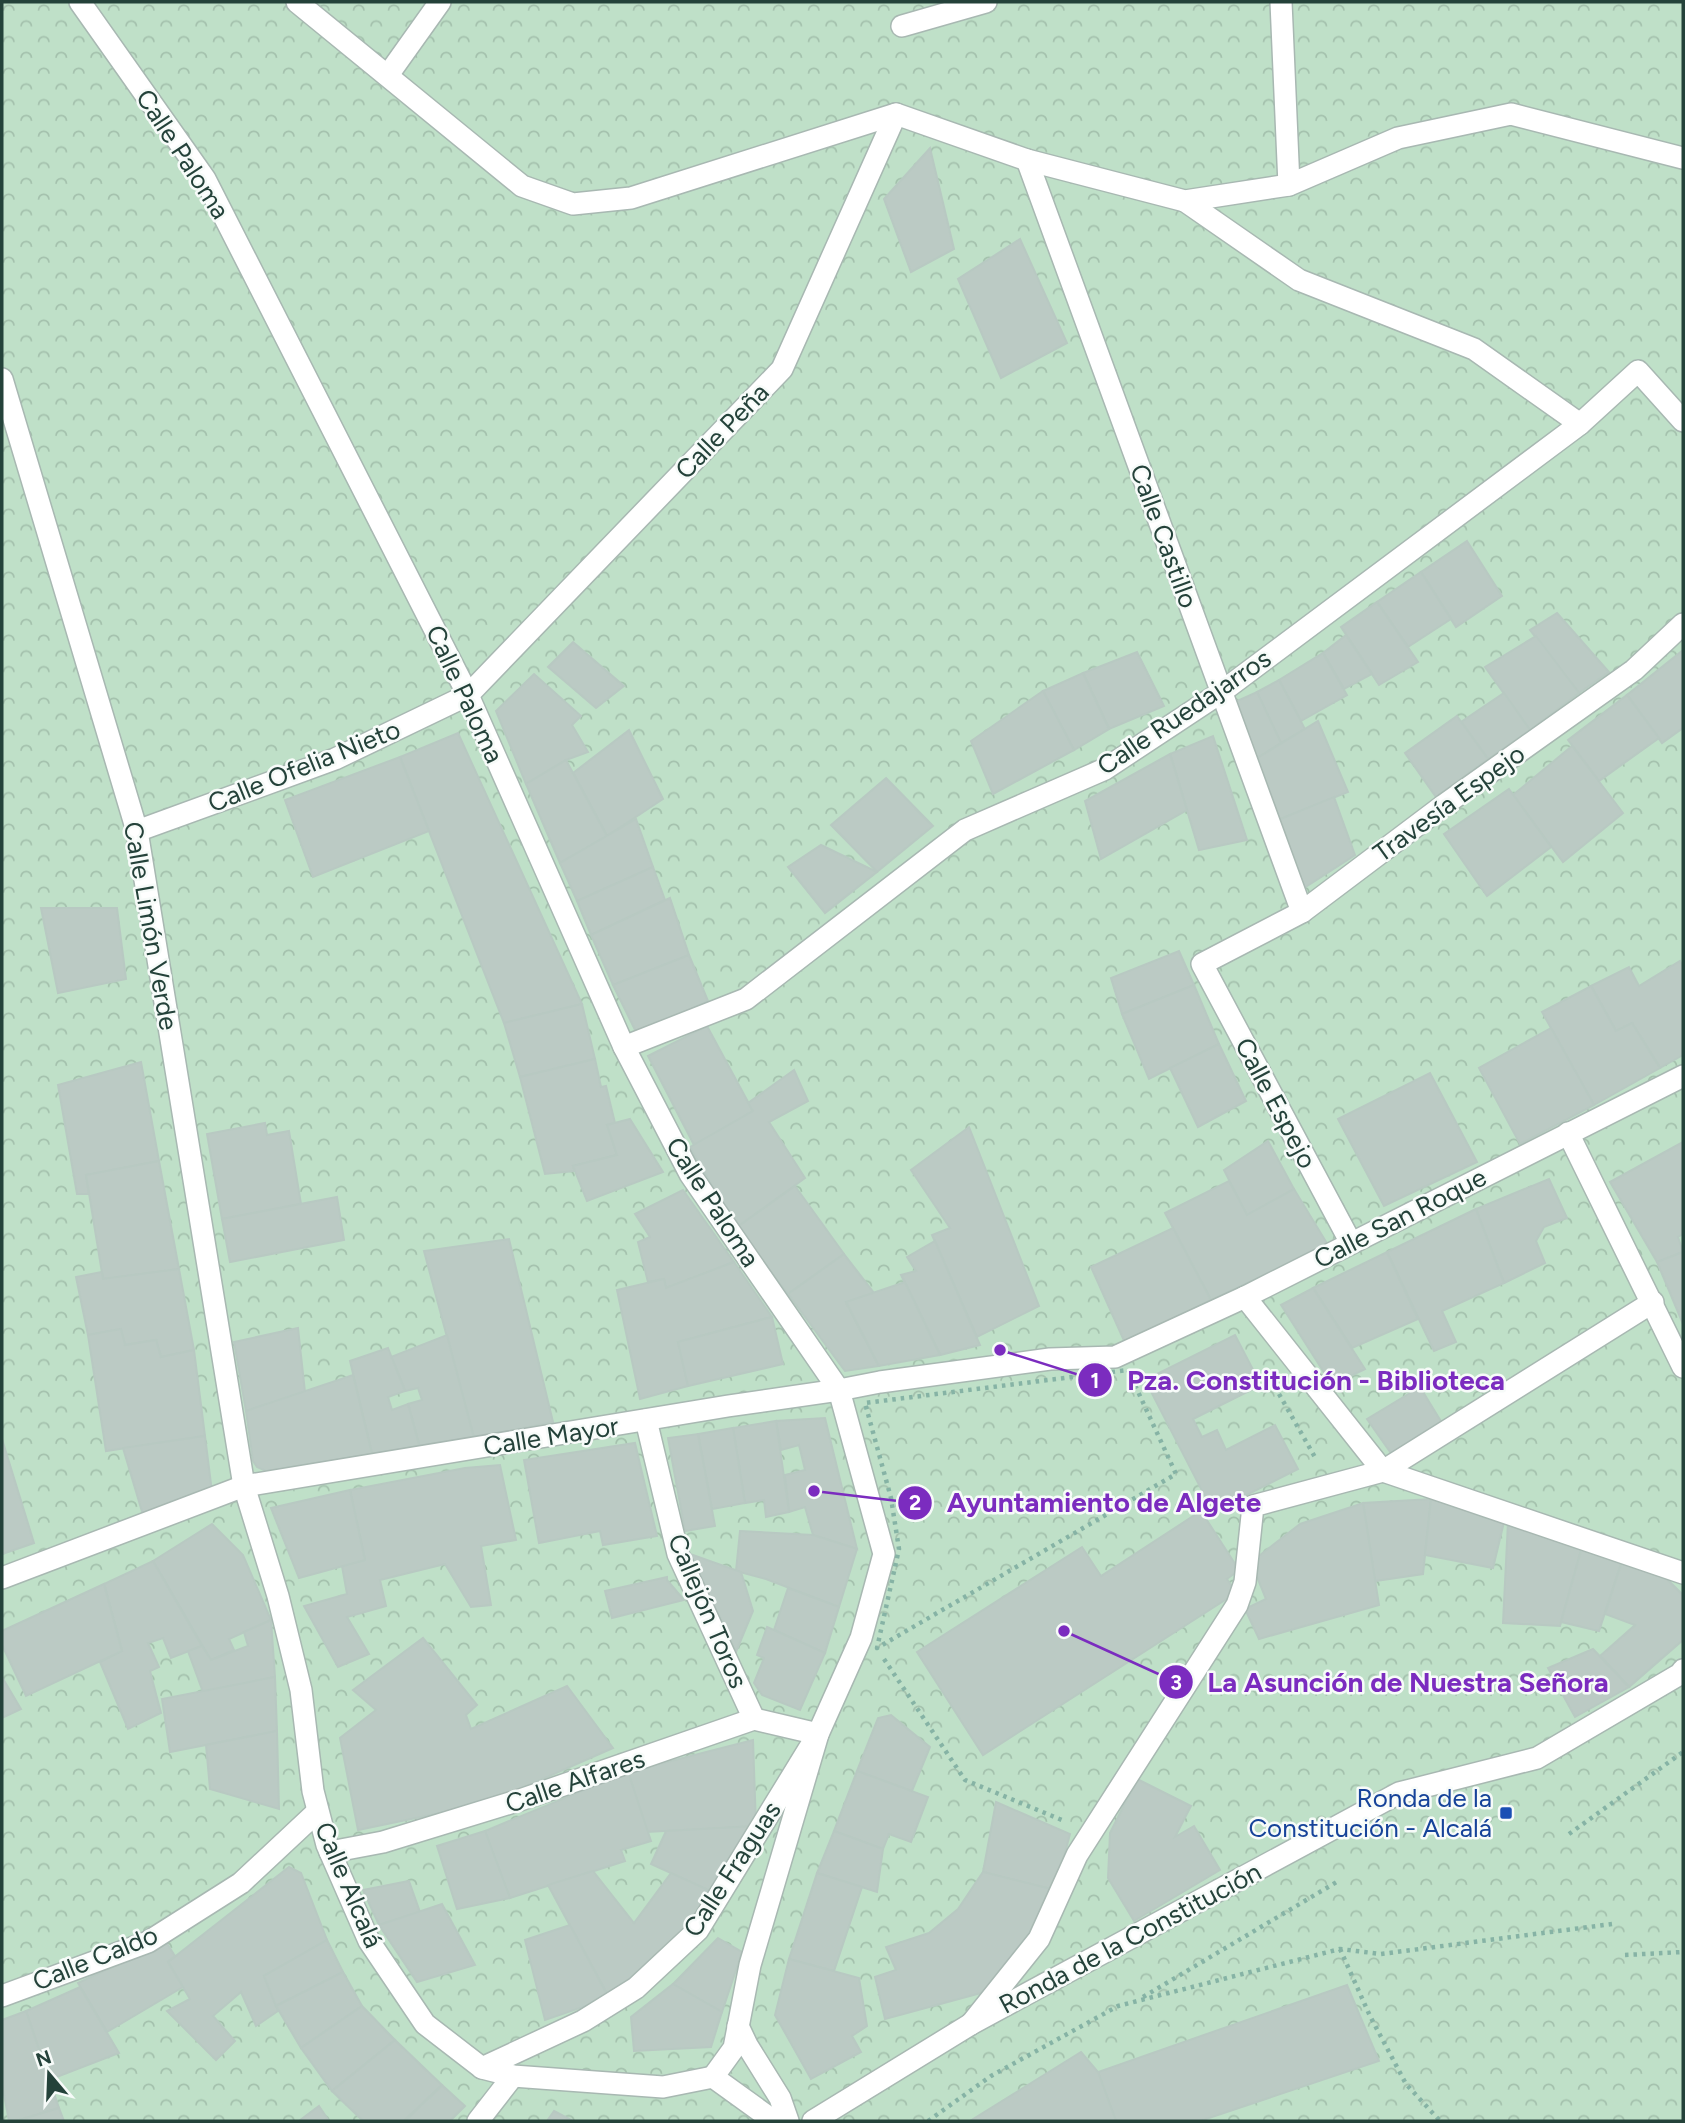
<svg xmlns="http://www.w3.org/2000/svg" width="1685" height="2123" font-family="Figtree,sans-serif">
<style>
.park{fill:url(#park-crowns)}
.building{fill:#bbcac4;stroke:#b8c9c2;stroke-width:2}
.lines{fill:none;stroke-linecap:round;stroke-linejoin:round}
.minor-casing{stroke:#a8b8b2;stroke-width:24}
.tertiary-casing{stroke:#a8b8b2;stroke-width:24}
.path{stroke:#86b3a5;stroke-width:4.5;stroke-dasharray:3.5 5;stroke-linecap:butt}
.minor{stroke:#fff;stroke-width:21}
.tertiary{stroke:#fff;stroke-width:21}
.transit-dot{fill:#1a4fb4;stroke:#f7fbf9;stroke-width:2.5}
.labels{text-anchor:middle;stroke-width:5;stroke-linejoin:round;paint-order:stroke}
.street-label{font-size:26px;fill:#24423a;stroke:#f7fbf9}
.transit-label{font-size:26px;fill:#164399;stroke:#f7fbf9;text-anchor:end}
.leader{fill:none;stroke:#7b2cbf;stroke-width:2.5}
.callout-dot{fill:#7b2cbf;stroke:#f7fbf9;stroke-width:2.5}
.mark-label{font-size:21px;text-anchor:middle;font-weight:bold;fill:#fff}
.callout-label{font-size:28px;text-anchor:middle;font-weight:bold;fill:#7b2cbf;stroke:#f7fbf9;stroke-width:5;stroke-linejoin:round;paint-order:stroke}
</style>
<defs>
<pattern id="park-crowns" width="20" height="18" patternUnits="userSpaceOnUse" patternTransform="scale(1.75)"><rect width="20" height="18" fill="#bfe0c8"/><path d="M2 6a3 3 0 1 1 6 0M12 15a3 3 0 1 1 6 0" fill="none" stroke="#a4c1ad"/></pattern>
</defs>
<rect width="100%" height="100%" fill="#e6efeb"/>
<!-- park -->
<rect class="park" x="2" y="2" width="1681" height="2119"/>
<!-- building -->
<g class="building">
<path d="M 930,148 L 954,249 L 911,272 L 884,199 Z"/>
<path d="M 1020,239 L 1067,343 L 1001,378 L 958,279 Z"/>
<path d="M 1467,541 L 1502,596 L 1456,627 L 1421,572 Z"/>
<path d="M 1421,572 L 1451,619 L 1408,647 L 1377,602 Z"/>
<path d="M 1377,602 L 1418,662 L 1379,685 L 1341,627 Z"/>
<path d="M 1557,613 L 1609,672 L 1579,693 L 1530,630 Z"/>
<path d="M 1346,635 L 1372,674 L 1344,689 L 1323,653 Z"/>
<path d="M 1536,636 L 1579,693 L 1530,730 L 1485,667 Z"/>
<path d="M 573,642 L 624,686 L 596,708 L 548,667 Z"/>
<path d="M 1683,650 L 1683,728 L 1662,743 L 1627,695 Z"/>
<path d="M 1137,652 L 1164,706 L 1109,729 L 1083,673 Z"/>
<path d="M 1323,653 L 1347,695 L 1301,721 L 1279,680 Z"/>
<path d="M 1083,673 L 1109,729 L 1074,750 L 1043,691 Z"/>
<path d="M 534,674 L 581,716 L 572,725 L 588,752 L 566,760 L 526,784 L 496,711 Z"/>
<path d="M 1279,680 L 1305,729 L 1281,743 L 1257,692 Z"/>
<path d="M 1043,691 L 1074,750 L 993,794 L 971,741 Z"/>
<path d="M 1257,692 L 1281,743 L 1254,760 L 1237,701 Z"/>
<path d="M 1504,693 L 1530,730 L 1488,759 L 1461,722 Z"/>
<path d="M 1627,695 L 1659,738 L 1599,781 L 1568,740 Z"/>
<path d="M 1457,716 L 1488,759 L 1436,797 L 1405,753 Z"/>
<path d="M 1318,721 L 1348,792 L 1278,820 L 1254,760 Z"/>
<path d="M 629,730 L 663,799 L 607,836 L 573,773 Z"/>
<path d="M 458,733 L 582,1004 L 504,1023 L 400,757 Z"/>
<path d="M 1213,736 L 1247,840 L 1199,850 L 1170,754 Z"/>
<path d="M 1572,746 L 1623,813 L 1563,862 L 1513,795 Z"/>
<path d="M 1170,754 L 1187,810 L 1101,859 L 1085,801 Z"/>
<path d="M 400,757 L 429,831 L 313,877 L 285,800 Z"/>
<path d="M 566,760 L 607,836 L 560,863 L 526,784 Z"/>
<path d="M 886,778 L 933,826 L 877,872 L 831,825 Z"/>
<path d="M 1509,789 L 1551,847 L 1487,896 L 1444,834 Z"/>
<path d="M 1334,797 L 1355,855 L 1304,888 L 1278,820 Z"/>
<path d="M 636,819 L 653,867 L 577,901 L 560,863 Z"/>
<path d="M 821,845 L 877,872 L 825,913 L 788,867 Z"/>
<path d="M 653,867 L 665,900 L 591,935 L 577,901 Z"/>
<path d="M 670,898 L 689,955 L 613,985 L 591,935 Z"/>
<path d="M 41,908 L 117,908 L 126,979 L 58,993 Z"/>
<path d="M 1179,951 L 1194,985 L 1122,1014 L 1111,978 Z"/>
<path d="M 689,955 L 708,1001 L 637,1034 L 613,985 Z"/>
<path d="M 1680,961 L 1683,967 L 1683,1055 L 1660,1068 L 1632,1023 L 1616,1031 L 1591,986 L 1629,967 L 1639,986 Z"/>
<path d="M 1194,985 L 1219,1044 L 1149,1079 L 1122,1014 Z"/>
<path d="M 1591,986 L 1616,1031 L 1632,1023 L 1660,1068 L 1594,1105 L 1542,1012 Z"/>
<path d="M 582,1004 L 595,1059 L 520,1077 L 504,1023 Z"/>
<path d="M 707,1026 L 753,1111 L 694,1145 L 648,1056 Z"/>
<path d="M 1551,1028 L 1594,1105 L 1520,1144 L 1479,1068 Z"/>
<path d="M 1219,1044 L 1246,1101 L 1198,1127 L 1170,1068 Z"/>
<path d="M 595,1059 L 601,1087 L 606,1086 L 615,1123 L 607,1125 L 617,1155 L 573,1166 L 575,1171 L 545,1174 L 520,1077 Z"/>
<path d="M 141,1062 L 159,1161 L 86,1175 L 89,1194 L 77,1194 L 58,1085 Z"/>
<path d="M 794,1070 L 808,1101 L 769,1122 L 805,1178 L 736,1228 L 690,1147 L 753,1111 L 748,1103 Z"/>
<path d="M 1430,1073 L 1477,1162 L 1384,1206 L 1338,1119 Z"/>
<path d="M 630,1119 L 663,1172 L 587,1201 L 573,1166 L 617,1155 L 607,1125 Z"/>
<path d="M 265,1123 L 267,1135 L 289,1131 L 301,1204 L 222,1219 L 207,1134 Z"/>
<path d="M 969,1127 L 1039,1306 L 977,1337 L 932,1235 L 950,1228 L 911,1170 Z"/>
<path d="M 1268,1141 L 1294,1189 L 1247,1215 L 1224,1170 Z"/>
<path d="M 1683,1142 L 1683,1234 L 1678,1237 L 1683,1252 L 1657,1262 L 1610,1182 Z"/>
<path d="M 159,1161 L 179,1269 L 103,1279 L 86,1175 Z"/>
<path d="M 1549,1179 L 1567,1218 L 1544,1227 L 1536,1241 L 1545,1263 L 1504,1283 L 1476,1209 Z"/>
<path d="M 1229,1181 L 1247,1215 L 1294,1189 L 1328,1245 L 1211,1300 L 1165,1213 Z"/>
<path d="M 795,1186 L 844,1254 L 788,1294 L 736,1228 Z"/>
<path d="M 683,1190 L 734,1262 L 666,1288 L 664,1279 L 648,1282 L 638,1242 L 650,1237 L 635,1214 Z"/>
<path d="M 337,1197 L 344,1240 L 230,1262 L 222,1219 Z"/>
<path d="M 1476,1209 L 1504,1283 L 1442,1311 L 1456,1342 L 1434,1351 L 1387,1252 Z"/>
<path d="M 1173,1228 L 1211,1300 L 1125,1343 L 1091,1267 Z"/>
<path d="M 509,1239 L 553,1422 L 474,1438 L 424,1251 Z"/>
<path d="M 935,1241 L 980,1345 L 940,1355 L 901,1275 L 916,1271 L 907,1257 Z"/>
<path d="M 1387,1252 L 1418,1319 L 1352,1348 L 1313,1288 Z"/>
<path d="M 1683,1252 L 1683,1324 L 1657,1262 Z"/>
<path d="M 844,1254 L 874,1293 L 846,1302 L 879,1366 L 845,1371 L 788,1294 Z"/>
<path d="M 734,1262 L 772,1317 L 678,1342 L 688,1386 L 640,1399 L 617,1290 L 664,1279 L 666,1288 Z"/>
<path d="M 179,1269 L 194,1350 L 161,1357 L 156,1340 L 125,1345 L 121,1329 L 88,1335 L 76,1277 L 102,1272 L 103,1279 Z"/>
<path d="M 905,1282 L 940,1355 L 879,1366 L 846,1302 Z"/>
<path d="M 1313,1288 L 1365,1369 L 1332,1385 L 1281,1305 Z"/>
<path d="M 772,1317 L 783,1364 L 688,1386 L 678,1342 Z"/>
<path d="M 298,1328 L 305,1392 L 246,1411 L 234,1342 Z"/>
<path d="M 121,1329 L 125,1345 L 156,1340 L 161,1357 L 194,1350 L 205,1436 L 106,1451 L 88,1335 Z"/>
<path d="M 447,1335 L 474,1438 L 420,1448 L 408,1404 L 422,1400 L 418,1388 L 405,1391 L 391,1357 Z"/>
<path d="M 1235,1335 L 1261,1385 L 1193,1419 L 1202,1437 L 1217,1430 L 1226,1450 L 1275,1425 L 1298,1469 L 1213,1512 L 1145,1380 Z"/>
<path d="M 388,1348 L 405,1391 L 388,1397 L 392,1410 L 408,1404 L 420,1448 L 372,1454 L 350,1361 Z"/>
<path d="M 353,1375 L 372,1454 L 266,1471 L 257,1467 L 253,1461 L 246,1411 Z"/>
<path d="M 1420,1387 L 1445,1428 L 1395,1459 L 1367,1419 Z"/>
<path d="M 825,1418 L 857,1549 L 813,1535 L 805,1507 L 789,1512 L 785,1475 L 805,1470 L 799,1445 L 781,1450 L 776,1421 Z"/>
<path d="M 776,1421 L 789,1512 L 766,1517 L 764,1500 L 745,1503 L 733,1428 Z"/>
<path d="M 733,1428 L 745,1503 L 712,1509 L 698,1434 Z"/>
<path d="M 698,1434 L 715,1526 L 685,1531 L 668,1438 Z"/>
<path d="M 205,1436 L 212,1492 L 143,1515 L 123,1448 Z"/>
<path d="M 2,1439 L 34,1543 L 2,1554 Z"/>
<path d="M 635,1443 L 657,1536 L 603,1545 L 600,1531 L 539,1543 L 524,1460 Z"/>
<path d="M 500,1465 L 516,1540 L 481,1546 L 491,1605 L 471,1607 L 445,1564 L 380,1580 L 386,1606 L 347,1617 L 369,1654 L 338,1667 L 304,1606 L 347,1594 L 342,1566 L 365,1560 L 350,1490 L 465,1468 Z"/>
<path d="M 350,1490 L 365,1560 L 299,1578 L 271,1508 Z"/>
<path d="M 1431,1499 L 1423,1574 L 1375,1581 L 1363,1503 Z"/>
<path d="M 1431,1499 L 1504,1522 L 1493,1568 L 1425,1555 Z"/>
<path d="M 1363,1503 L 1379,1605 L 1259,1639 L 1245,1609 L 1266,1599 L 1251,1562 L 1300,1524 Z"/>
<path d="M 1201,1511 L 1239,1570 L 1227,1579 L 1236,1593 L 983,1755 L 917,1652 L 1082,1547 L 1101,1576 Z"/>
<path d="M 1508,1522 L 1582,1547 L 1560,1626 L 1503,1623 Z"/>
<path d="M 212,1524 L 243,1555 L 271,1620 L 229,1639 L 234,1650 L 211,1660 L 153,1561 Z"/>
<path d="M 740,1531 L 813,1535 L 857,1549 L 839,1607 L 766,1579 L 736,1571 Z"/>
<path d="M 1582,1547 L 1622,1561 L 1599,1631 L 1561,1622 Z"/>
<path d="M 690,1554 L 741,1572 L 753,1611 L 736,1652 Z"/>
<path d="M 153,1561 L 202,1646 L 171,1658 L 163,1638 L 148,1643 L 159,1667 L 150,1671 L 161,1713 L 128,1729 L 100,1662 L 122,1651 L 104,1584 Z"/>
<path d="M 1622,1561 L 1665,1577 L 1683,1595 L 1683,1640 L 1629,1687 L 1600,1656 L 1635,1625 L 1605,1614 Z"/>
<path d="M 667,1577 L 667,1580 L 684,1600 L 612,1618 L 605,1591 Z"/>
<path d="M 104,1584 L 122,1651 L 26,1696 L 2,1645 L 2,1631 Z"/>
<path d="M 788,1588 L 839,1607 L 825,1653 L 774,1630 Z"/>
<path d="M 271,1620 L 275,1677 L 203,1692 L 188,1651 L 202,1646 L 211,1660 L 248,1646 L 244,1632 Z"/>
<path d="M 767,1627 L 825,1653 L 800,1710 L 762,1695 L 754,1683 L 764,1658 L 757,1655 Z"/>
<path d="M 423,1638 L 477,1705 L 466,1715 L 471,1729 L 567,1686 L 613,1748 L 488,1803 L 358,1830 L 340,1738 L 376,1710 L 353,1690 Z"/>
<path d="M 1593,1649 L 1629,1687 L 1575,1717 L 1548,1668 Z"/>
<path d="M 2,1677 L 21,1709 L 2,1718 Z"/>
<path d="M 275,1677 L 277,1731 L 170,1752 L 162,1699 Z"/>
<path d="M 891,1715 L 930,1747 L 912,1791 L 857,1771 L 878,1718 Z"/>
<path d="M 277,1731 L 279,1809 L 210,1789 L 206,1745 Z"/>
<path d="M 753,1740 L 756,1826 L 647,1832 L 628,1772 Z"/>
<path d="M 857,1771 L 928,1797 L 911,1842 L 889,1834 L 883,1849 L 834,1831 Z"/>
<path d="M 628,1772 L 651,1841 L 621,1850 L 625,1861 L 510,1898 L 485,1831 Z"/>
<path d="M 1137,1779 L 1191,1806 L 1175,1837 L 1194,1826 L 1220,1870 L 1134,1921 L 1108,1878 L 1110,1833 Z"/>
<path d="M 996,1802 L 1070,1834 L 1055,1890 L 983,1872 Z"/>
<path d="M 756,1826 L 719,1895 L 651,1864 L 666,1831 Z"/>
<path d="M 485,1831 L 510,1898 L 457,1909 L 437,1846 Z"/>
<path d="M 834,1831 L 883,1849 L 877,1892 L 817,1873 Z"/>
<path d="M 289,1867 L 301,1873 L 327,1940 L 264,1976 L 278,2011 L 256,2026 L 241,1992 L 213,2016 L 235,2041 L 216,2060 L 167,2011 L 190,1999 L 168,1962 Z"/>
<path d="M 593,1871 L 634,1923 L 671,1873 L 719,1895 L 703,1925 L 609,1998 L 548,1885 Z"/>
<path d="M 983,1872 L 1055,1890 L 1032,1939 L 988,1991 L 885,2019 L 875,1977 L 896,1970 L 886,1947 L 929,1933 L 958,1909 Z"/>
<path d="M 817,1873 L 862,1887 L 834,1971 L 789,1959 Z"/>
<path d="M 409,1881 L 420,1912 L 379,1925 L 363,1890 Z"/>
<path d="M 442,1904 L 475,1965 L 417,1982 L 379,1925 Z"/>
<path d="M 570,1925 L 609,1998 L 545,2020 L 525,1940 Z"/>
<path d="M 718,1938 L 742,1952 L 722,2012 L 673,1984 Z"/>
<path d="M 327,1940 L 343,1972 L 276,2006 L 264,1976 Z"/>
<path d="M 166,1942 L 175,1956 L 168,1962 L 183,1987 L 107,2032 L 78,1983 Z"/>
<path d="M 789,1959 L 859,1978 L 867,2026 L 852,2036 L 861,2052 L 811,2079 L 775,2015 Z"/>
<path d="M 343,1972 L 362,2006 L 301,2048 L 276,2006 Z"/>
<path d="M 673,1984 L 722,2012 L 711,2047 L 634,2051 L 631,2017 Z"/>
<path d="M 1347,1985 L 1379,2061 L 1200,2121 L 1116,2121 L 1098,2072 Z"/>
<path d="M 80,1987 L 119,2053 L 49,2080 L 26,2011 Z"/>
<path d="M 362,2006 L 395,2040 L 332,2091 L 301,2048 Z"/>
<path d="M 26,2011 L 59,2108 L 16,2121 L 9,2121 L 2,2085 L 2,2020 Z"/>
<path d="M 395,2040 L 442,2085 L 404,2121 L 363,2121 L 332,2091 Z"/>
<path d="M 1081,2052 L 1098,2072 L 1116,2121 L 970,2121 Z"/>
<path d="M 442,2085 L 465,2106 L 450,2121 L 405,2121 Z"/>
<path d="M 319,2106 L 329,2121 L 299,2121 Z"/>
<path d="M 59,2108 L 64,2121 L 16,2121 Z"/>
<path d="M 554,2111 L 573,2121 L 547,2121 Z"/>
</g>
<g class="lines">
<!-- minor casing -->
<g class="minor-casing">
<g id="minor">
<path d="M 80,2 L 205,179 L 468,695 L 624,1047 L 690,1174 L 839,1390 L 884,1554 L 861,1638 L 818,1734 L 750,1965 L 734,2048 L 713,2077"/>
<path d="M 297,2 L 522,186 L 573,204 L 631,198 L 896,114 L 1027,160 L 1185,201 L 1289,185 L 1398,138 L 1511,114 L 1683,158"/>
<path d="M 1281,2 L 1289,185"/>
<path d="M 902,26 L 986,2"/>
<path d="M 388,75 L 440,2"/>
<path d="M 1027,160 L 1302,912"/>
<path d="M 1185,201 L 1299,280 L 1474,349 L 1580,424 L 1638,371 L 1683,421"/>
<path d="M 2,379 L 137,831 L 244,1486 L 278,1596 L 301,1690 L 313,1791 L 327,1845 L 369,1941 L 425,2024 L 482,2068 L 513,2076 L 663,2087 L 713,2077 L 774,2121"/>
<path d="M 137,831 L 335,759 L 468,695 L 782,369 L 896,114"/>
<path d="M 624,1047 L 746,999 L 965,830 L 1105,769 L 1220,693 L 1580,424"/>
<path d="M 1568,1133 L 1683,1367"/>
<path d="M 1351,1243 L 1202,964 L 1302,912 L 1444,805 L 1634,670 L 1683,624"/>
<path d="M 1245,1297 L 1383,1471 L 1683,1573"/>
<path d="M 646,1420 L 678,1554 L 754,1719"/>
<path d="M 330,1852 L 383,1842 L 520,1800 L 754,1719 L 818,1734 L 698,1930 L 636,1988 L 583,2021 L 482,2068"/>
<path d="M 2,1996 L 148,1942 L 241,1883 L 317,1812"/>
<path d="M 971,2024 L 1039,1939 L 1077,1855 L 1237,1605 L 1245,1582 L 1253,1506 L 1383,1471 L 1653,1302"/>
<path d="M 738,2026 L 747,2045 L 780,2098 L 788,2121"/>
<path d="M 478,2121 L 513,2076"/>
<path d="M 813,2121 L 971,2024 L 1399,1793 L 1537,1758 L 1680,1674 L 1683,1670"/>
</g>
</g>
<!-- tertiary casing -->
<g class="tertiary-casing">
<path id="tertiary" d="M 2,1578 L 244,1486 L 728,1406 L 839,1390 L 880,1382 L 1050,1359 L 1115,1357 L 1245,1297 L 1683,1076"/>
</g>
<!-- path -->
<g class="path">
<path d="M 1128,1370 L 1176,1474 L 877,1648 L 899,1549 L 891,1498 L 865,1403 Z"/>
<path d="M 1279,1394 L 1316,1459"/>
<path d="M 884,1659 L 965,1780 L 1062,1820"/>
<path d="M 1569,1834 L 1683,1752"/>
<path d="M 1340,1949 L 1370,2016 L 1406,2084 L 1440,2121"/>
<path d="M 1625,1955 L 1683,1952"/>
<path d="M 1143,1997 L 1340,1880"/>
<path d="M 928,2121 L 991,2076 L 1118,2006 L 1340,1949 L 1381,1954 L 1612,1924"/>
</g>
<!-- minor -->
<use href="#minor" class="minor"/>
<!-- tertiary -->
<use href="#tertiary" class="tertiary"/>
</g>
<!-- markers -->
<rect class="transit-dot" x="1499" y="1806" width="14" height="14" rx="3.5"/>
<g class="labels">
<!-- street labels -->
<g class="street-label">
<text transform="translate(183 154) rotate(57)" y="9">Calle Paloma</text>
<text transform="translate(722 431) rotate(-46)" y="9">Calle Peña</text>
<text transform="translate(1164 536) rotate(70)" y="9">Calle Castillo</text>
<text transform="translate(465 694) rotate(65)" y="9">Calle Paloma</text>
<text transform="translate(1184 712) rotate(-34)" y="9">Calle Ruedajarros</text>
<text transform="translate(304 766) rotate(-22)" y="9">Calle Ofelia Nieto</text>
<text transform="translate(1449 803) rotate(-36)" y="9">Travesía Espejo</text>
<text transform="translate(151 926) rotate(80)" y="9">Calle Limón Verde</text>
<text transform="translate(1276 1103) rotate(62)" y="9">Calle Espejo</text>
<text transform="translate(713 1202) rotate(57)" y="9">Calle Paloma</text>
<text transform="translate(1400 1218) rotate(-27)" y="9">Calle San Roque</text>
<text transform="translate(551 1436) rotate(-9)" y="9">Calle Mayor</text>
<text transform="translate(708 1611) rotate(67)" y="9">Callejón Toros</text>
<text transform="translate(575 1781) rotate(-19)" y="9">Calle Alfares</text>
<text transform="translate(732 1869) rotate(-57)" y="9">Calle Fraguas</text>
<text transform="translate(349 1885) rotate(67)" y="9">Calle Alcalá</text>
<text transform="translate(1130 1938) rotate(-28)" y="9">Ronda de la Constitución</text>
<text transform="translate(95 1958) rotate(-22)" y="9">Calle Caldo</text>
</g>
<!-- transit labels -->
<g class="transit-label">
<text x="1492" y="1807">Ronda de la<tspan x="1492" dy="30">Constitución - Alcalá</tspan></text>
</g>
</g>
<!-- callouts -->
<path class="leader" d="M1000 1350L1095 1380M814 1491L915 1503M1064 1631L1176 1682"/>
<g class="callout-dot">
<circle cx="1000" cy="1350" r="7"/>
<circle cx="814" cy="1491" r="7"/>
<circle cx="1064" cy="1631" r="7"/>
<circle cx="1095" cy="1380" r="18"/>
<circle cx="915" cy="1503" r="18"/>
<circle cx="1176" cy="1682" r="18"/>
</g>
<g class="mark-label">
<text x="1095" y="1388">1</text>
<text x="915" y="1510">2</text>
<text x="1176" y="1690">3</text>
</g>
<g class="callout-label">
<text x="1316" y="1390">Pza. Constitución - Biblioteca</text>
<text x="1104" y="1512">Ayuntamiento de Algete</text>
<text x="1408" y="1692">La Asunción de Nuestra Señora</text>
</g>
<!-- border -->
<rect width="1685" height="2123" fill="none" stroke="#24423a" stroke-width="7"/>
<!-- north arrow -->
<g transform="translate(49 2074) rotate(341)" stroke="#f7fbf9" stroke-width="5" paint-order="stroke">
<path d="M0-5L12 26L0 18L-12 26Z" fill="#24423a"/>
<text y="-10" font-size="19" font-weight="bold" text-anchor="middle" fill="#24423a">N</text>
</g>
</svg>
